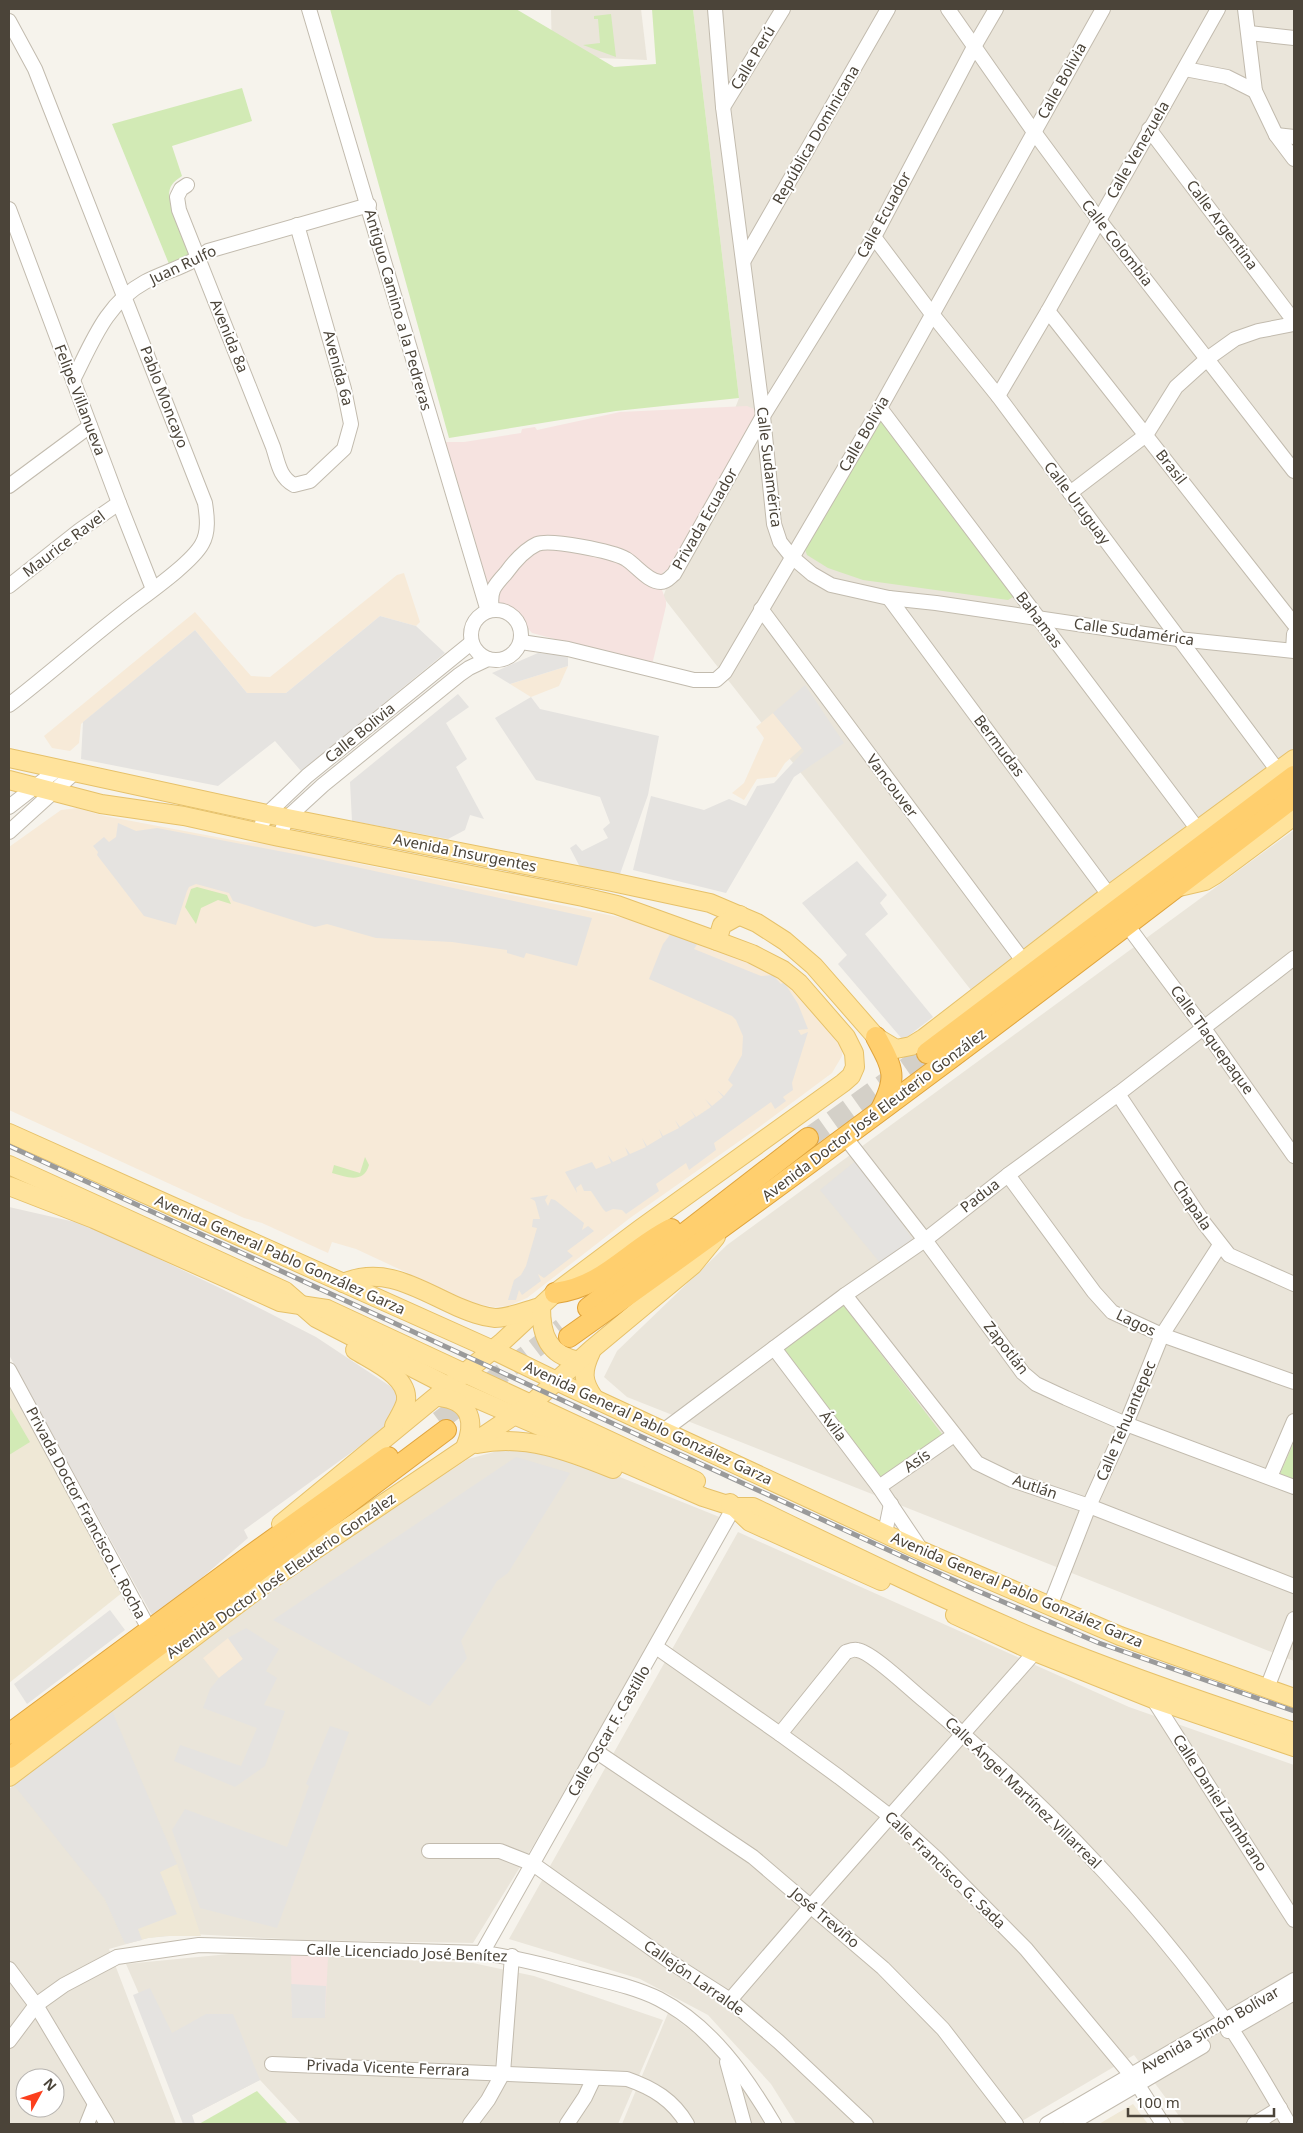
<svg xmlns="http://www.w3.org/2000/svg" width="1303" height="2133" font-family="'Noto Sans',sans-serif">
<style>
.residential{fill:#eae5da;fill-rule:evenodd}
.commercial{fill:#f7ead8}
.industrial{fill:#e6e2dd}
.education{fill:#efe8d6}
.medical{fill:#f6e3e0}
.green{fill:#d2eab5}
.parking{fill:#e5e3e0}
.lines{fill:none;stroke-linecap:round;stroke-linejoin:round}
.highway-tunnel{stroke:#d4d0c8;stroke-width:20;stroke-dasharray:20 10;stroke-linecap:butt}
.minor-casing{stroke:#c2bbae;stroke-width:16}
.major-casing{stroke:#e6c16a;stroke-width:20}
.highway-casing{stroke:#e0a43c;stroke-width:22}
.minor{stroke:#fff;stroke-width:14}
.major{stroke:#ffe39c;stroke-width:18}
.highway{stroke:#ffcf6e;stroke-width:20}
.rail-casing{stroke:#9a9a9a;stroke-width:5}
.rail{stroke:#fff;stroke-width:3;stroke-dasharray:9;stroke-linecap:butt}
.labels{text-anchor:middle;stroke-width:4;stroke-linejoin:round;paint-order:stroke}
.street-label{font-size:15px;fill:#4b4439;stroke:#fff}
</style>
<rect width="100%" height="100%" fill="#f6f3ec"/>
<!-- residential -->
<g class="residential">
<path d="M 551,9 L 641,9 L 647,60 L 552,56 Z"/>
<path d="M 693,9 L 1294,9 L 1294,770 L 985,1008 L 663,597 L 739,398 Z"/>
<path d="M 1294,830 L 1294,1661 L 627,1397 L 604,1377 L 617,1351 L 727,1245 Z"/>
<path d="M 520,1445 L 565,1455 L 722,1518 L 533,1846 L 473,1943 L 303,1940 L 191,1934 L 148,1938 L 109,1949 L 176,2124 L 9,2124 L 9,1789 L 292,1575 L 468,1459 ZM 25,2078 L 55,2078 L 55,2108 L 25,2108 Z"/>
<path d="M 738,1532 L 1129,1707 L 1294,1765 L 1294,2124 L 1185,2124 L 1134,2055 L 1017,2124 L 796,2124 L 771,2084 L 708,2015 L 640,1979 L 509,1939 Z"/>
<path d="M 239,1953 L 473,1963 L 534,1976 L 663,2020 L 618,2124 L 301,2124 L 260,2080 L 192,2115 L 126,1964 Z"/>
<path d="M 668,2013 L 716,2050 L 770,2124 L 622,2124 Z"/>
</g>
<!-- commercial -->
<g class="commercial">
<path d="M 404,573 L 420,622 L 416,626 L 380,616 L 286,693 L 247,693 L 195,630 L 81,724 L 79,743 L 70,751 L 52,748 L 44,736 L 195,612 L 251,676 L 270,677 L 397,575 Z"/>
<path d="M 568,666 L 559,686 L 531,697 L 510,684 Z"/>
<path d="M 773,713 L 802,748 L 785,763 L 776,777 L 757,779 L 744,800 L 732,793 L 744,783 L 764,738 L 756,727 Z"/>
<path d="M 77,808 L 105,816 L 243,842 L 299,846 L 331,854 L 351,862 L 662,926 L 780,976 L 806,999 L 838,1038 L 842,1047 L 842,1056 L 832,1073 L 758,1128 L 630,1218 L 527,1298 L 508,1306 L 494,1307 L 472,1303 L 356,1249 L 332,1242 L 328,1253 L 262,1223 L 244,1218 L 9,1110 L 9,847 L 61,810 Z"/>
<path d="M 228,1638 L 243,1659 L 219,1678 L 203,1658 Z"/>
</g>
<!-- industrial -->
<path class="industrial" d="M 9,1207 L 88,1225 L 222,1289 L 316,1337 L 402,1394 L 397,1410 L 381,1431 L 244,1530 L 248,1538 L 154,1619 L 9,1355 Z"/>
<!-- education -->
<g class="education">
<path d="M 9,1385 L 123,1592 L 9,1683 Z"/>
<path d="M 177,1864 L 201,1936 L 165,1936 L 148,1938 L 125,1944 L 104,1898 Z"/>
<path d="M 1133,2104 L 1148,2124 L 1099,2124 Z"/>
</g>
<!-- medical -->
<g class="medical">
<path d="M 747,406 L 754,409 L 755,415 L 668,569 L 663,572 L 662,590 L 666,601 L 666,606 L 652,665 L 532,633 L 513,612 L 496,601 L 476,558 L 437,442 L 464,442 L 521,433 L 522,429 L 535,427 L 537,430 L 620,412 Z"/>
<path d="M 291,1955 L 328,1957 L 325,2018 L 292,2018 Z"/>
</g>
<!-- green -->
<g class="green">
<path d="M 330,9 L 516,9 L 614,67 L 656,64 L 652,9 L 693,9 L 739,398 L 616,411 L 449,438 Z"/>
<path d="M 611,14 L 616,57 L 583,45 L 600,43 L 598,19 L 594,19 L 594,16 Z"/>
<path d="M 242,88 L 252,121 L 172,146 L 182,176 C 173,182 169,186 169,196 L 191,255 L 169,264 L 112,124 Z"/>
<path d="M 880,418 L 1013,590 L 1013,597 L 1008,600 L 863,580 L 828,568 L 807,555 L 804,547 Z"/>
<path d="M 197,887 L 227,895 L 231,904 L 218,900 L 201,908 L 196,924 L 185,907 L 191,889 Z"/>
<path d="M 365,1157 L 369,1165 C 364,1184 346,1177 332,1173 L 334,1165 L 360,1173 Z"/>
<path d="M 842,1303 L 942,1434 L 882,1480 L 778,1350 Z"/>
<path d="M 9,1406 L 30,1442 L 9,1455 Z"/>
<path d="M 1294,1442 L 1294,1479 L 1280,1474 Z"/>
<path d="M 257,2091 L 288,2124 L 199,2124 Z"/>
</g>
<!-- parking -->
<g class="parking">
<path d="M 380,616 L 416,626 L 445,653 L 301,771 L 275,741 L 218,786 L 81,759 L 83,722 L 195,630 L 247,693 L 286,693 Z"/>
<path d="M 538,653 L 568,656 L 568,666 L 510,684 L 492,673 Z"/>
<path d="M 805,685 L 844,743 L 794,777 L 726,893 L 633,870 L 651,796 L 704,810 L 729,799 L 746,806 L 757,786 L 774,783 L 804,751 L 773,713 Z"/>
<path d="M 458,694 L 469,707 L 446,723 L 467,759 L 456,767 L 484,819 L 470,815 L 465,830 L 448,839 L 352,821 L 350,782 Z"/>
<path d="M 531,697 L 540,709 L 659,736 L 648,795 L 620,874 L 580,867 L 570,848 L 576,844 L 582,851 L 608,838 L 603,829 L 610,823 L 600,797 L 536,780 L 495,718 Z"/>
<path d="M 118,823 L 136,831 L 157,828 L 305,856 L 592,918 L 577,966 L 526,953 L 524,958 L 507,953 L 507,950 L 452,942 L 376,938 L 327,924 L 315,927 L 233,901 L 229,893 L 196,884 L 189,887 L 187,891 L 176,925 L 144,916 L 97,855 L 98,852 L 93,846 L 104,837 L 109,842 L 116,837 Z"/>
<path d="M 857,861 L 887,895 L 880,903 L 888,914 L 865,934 L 933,1017 L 903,1040 L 838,964 L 847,955 L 802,903 Z"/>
<path d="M 672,932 L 698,943 L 694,949 L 761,976 L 773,975 L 781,984 L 784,982 L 798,1004 L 808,1029 L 798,1030 L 801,1035 L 808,1032 L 792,1083 L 793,1090 L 783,1097 L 786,1101 L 775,1109 L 771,1102 L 714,1143 L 716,1150 L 689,1170 L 686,1163 L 656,1184 L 659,1191 L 626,1214 L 622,1210 L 613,1209 L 606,1212 L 603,1209 L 591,1191 L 584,1191 L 581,1184 L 576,1188 L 577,1193 L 565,1172 L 592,1162 L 596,1169 L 611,1163 L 608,1155 L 613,1162 L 628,1155 L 625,1147 L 630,1154 L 646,1147 L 642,1138 L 647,1146 L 662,1137 L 659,1129 L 663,1136 L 679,1128 L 675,1120 L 680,1127 L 695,1117 L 690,1109 L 696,1117 L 711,1107 L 705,1099 L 712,1106 L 723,1097 L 717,1090 L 724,1096 L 733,1085 L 728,1080 L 742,1055 L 743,1036 L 736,1020 L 732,1016 L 649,979 L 663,944 Z"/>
<path d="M 858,1159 L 913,1240 L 881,1264 L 820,1190 Z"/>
<path d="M 548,1195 L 545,1200 L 548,1206 L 551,1199 L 555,1200 L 584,1223 L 582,1230 L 588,1226 L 594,1231 L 567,1251 L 573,1256 L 544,1278 L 538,1274 L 541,1281 L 522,1295 L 519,1290 L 516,1300 L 508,1300 L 514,1280 L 521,1275 L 526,1266 L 537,1228 L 532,1227 L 533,1219 L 540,1219 L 535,1201 L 530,1198 Z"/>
<path d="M 516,1457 L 570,1473 L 508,1573 L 497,1581 L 461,1641 L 467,1658 L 430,1706 L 273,1620 Z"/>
<path d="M 110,1610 L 125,1630 L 27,1704 L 14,1684 Z"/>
<path d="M 246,1628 L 279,1649 L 266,1671 L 277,1678 L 264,1705 L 285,1711 L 265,1766 L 235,1787 L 174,1761 L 180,1745 L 241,1766 L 257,1728 L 203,1708 L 210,1689 L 219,1678 L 243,1659 L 228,1638 Z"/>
<path d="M 112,1711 L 177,1864 L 160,1872 L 177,1914 L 138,1929 L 142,1940 L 125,1944 L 104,1898 L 14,1785 Z"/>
<path d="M 330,1726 L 349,1732 L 277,1928 L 200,1908 L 172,1830 L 185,1809 L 287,1847 L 309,1786 L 306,1784 Z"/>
<path d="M 291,1984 L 326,1986 L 325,2018 L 292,2018 Z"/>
<path d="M 150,1988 L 172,2033 L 206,2014 L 233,2014 L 260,2080 L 192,2115 L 195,2124 L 183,2124 L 133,1995 Z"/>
</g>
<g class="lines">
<!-- highway-tunnel -->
<g class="highway-tunnel">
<path d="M 808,1138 L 927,1053"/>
<path d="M 439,1421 L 562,1328"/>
</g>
<!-- minor casing -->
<g class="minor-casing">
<g id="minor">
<path d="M 309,9 C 370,208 426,409 487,608"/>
<path d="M 715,9 L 723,107 L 763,416 L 774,524 L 780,542 L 792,557 L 812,574 L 831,585 L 889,598 L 936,603 L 1178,639 L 1294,651"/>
<path d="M 948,9 L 1034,132 L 1099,220 L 1294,471"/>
<path d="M 1245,9 L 1255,91 L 1276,135 L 1294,159"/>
<path d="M 9,21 L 35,69 L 205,503 C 207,516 209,532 202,544 C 191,564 144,596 125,611 C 85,642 48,675 9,705"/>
<path d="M 1249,33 L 1294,38"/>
<path d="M 1185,69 L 1227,77 L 1255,91"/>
<path d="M 723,107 L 783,9"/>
<path d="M 1149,129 L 1294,321"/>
<path d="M 1276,135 L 1294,137"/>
<path d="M 187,185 L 181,189 L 177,197 L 179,210 L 273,447 C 278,462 279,477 294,485 L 310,481 L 344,449 L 351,424 L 344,389 L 297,225"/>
<path d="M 9,209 L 119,503 L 153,589"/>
<path d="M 874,237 L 932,314 L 998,396 L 1278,771"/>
<path d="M 744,260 L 888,9"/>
<path d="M 1048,311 L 1294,624"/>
<path d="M 73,380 C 92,343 106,303 145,282 C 166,271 189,266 208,251 L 369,205"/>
<path d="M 998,396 L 1048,311 L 1218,9"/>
<path d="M 880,408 L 1199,831"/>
<path d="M 9,486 L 90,426"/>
<path d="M 1070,493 L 1146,435 L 1176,387 L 1207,359 L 1235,339 L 1258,331 L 1294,324"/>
<path d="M 9,586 L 80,530 L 119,503"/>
<path d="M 889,598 L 1109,895"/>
<path d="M 761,609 L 1024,962"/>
<path d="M 492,610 C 489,591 494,586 506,573 C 514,562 524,550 537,544 C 551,539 612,551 626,559 C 637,566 648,582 661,582 C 667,582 670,577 674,574 L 763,416 L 874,237 L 975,45 L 996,9"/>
<circle cx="496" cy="635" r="25"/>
<path d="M 521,642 L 568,649 L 694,680 L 716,680 L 725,672 L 880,408 L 1103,9"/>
<path d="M 1293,650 L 1294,634"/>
<path d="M 9,807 L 58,769"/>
<path d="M 9,832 L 74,773"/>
<path d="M 258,832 L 267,814 L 307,776 L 471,643"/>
<path d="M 279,837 L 287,818 L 323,785 L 459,675 L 469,668 L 488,659"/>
<path d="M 1127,925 L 1203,1027 L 1294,1156"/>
<path d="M 1118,1094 L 1204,1223 L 1229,1255 L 1294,1284"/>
<path d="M 845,1137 L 925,1240 L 1012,1358 L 1023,1373 L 1036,1384 L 1066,1398 L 1126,1424 L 1294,1487"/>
<path d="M 1008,1175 L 1094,1292 L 1112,1312 L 1162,1335 L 1294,1382"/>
<path d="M 845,1295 L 977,1463 L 1012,1480 L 1089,1506 L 1294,1586"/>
<path d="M 774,1348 L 879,1487 L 922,1551"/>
<path d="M 9,1370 L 149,1629"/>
<path d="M 663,1431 L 845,1295 L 925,1240 L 1008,1175 L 1118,1094 L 1294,958"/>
<path d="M 1270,1477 L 1294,1421"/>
<path d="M 879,1487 L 954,1435"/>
<path d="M 885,1533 L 891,1504"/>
<path d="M 1050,1606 L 1089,1506 L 1126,1424 L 1162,1335 L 1220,1245"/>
<path d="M 656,1647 L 780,1734 L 839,1777 L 891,1817 L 937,1859 L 1026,1949 L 1132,2076 L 1163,2124"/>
<path d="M 1267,1688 L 1294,1619"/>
<path d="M 1153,1696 L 1153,1699 L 1294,1920"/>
<path d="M 780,1734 L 846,1652 C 849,1651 854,1649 857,1650 C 871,1651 913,1692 926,1702 C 1038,1797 1141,1901 1226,2021 C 1249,2054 1269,2090 1289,2124"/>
<path d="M 597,1752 L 753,1857 L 883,1968 L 943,2029 L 1016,2124"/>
<path d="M 429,1851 L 500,1851 L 533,1864 L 669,1961 L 730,2000 L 779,2042 L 866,2124"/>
<path d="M 482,1953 L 734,1507"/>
<path d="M 9,1969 L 36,2005 L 107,2124"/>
<path d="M 730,2000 L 811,1906 L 1035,1652 L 1040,1643"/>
<path d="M 1228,2031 L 1294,1993"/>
<path d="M 9,2041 L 36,2005 L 64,1985 L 117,1957 L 199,1945 L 482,1953 C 516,1957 547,1966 579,1974 C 605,1981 635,1987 659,1999 C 711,2026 745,2075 774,2124"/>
<path d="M 727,2062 L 744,2124"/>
<path d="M 272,2064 L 627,2079 C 653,2088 673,2100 687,2124"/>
<path d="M 87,2124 L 95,2104"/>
<path d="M 470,2124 L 488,2100 L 503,2073 L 512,1956"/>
<path d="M 567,2124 L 585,2097 L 594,2078"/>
<path d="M 1047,2124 L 1294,1980"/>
<path d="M 1070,2124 L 1203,2046"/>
<path d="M 1254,2124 L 1280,2108"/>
</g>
</g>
<!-- major casing -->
<g class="major-casing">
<g id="major">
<path d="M 9,758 L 267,814 L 612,882 L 710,903 L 757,923 L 785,941 L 814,966 L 876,1037 L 896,1049 L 911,1046 L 924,1038 L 1109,895 L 1294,759"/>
<path d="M 9,780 L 101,804 L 184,816 L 279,837 L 583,897 L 617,905 L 717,941 L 752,954 L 783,970 L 799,983 L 846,1037 L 854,1053 L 855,1067 L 851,1076 L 843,1083 L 640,1229 L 555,1293 L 501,1343 L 281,1524"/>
<path d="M 1175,888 L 1205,881 L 1215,875 L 1294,816"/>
<path d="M 717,941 L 722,925 L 740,915"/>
<path d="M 9,1133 L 493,1350 L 569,1387 L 922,1551 L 1120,1636 L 1294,1698"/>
<path d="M 9,1165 L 285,1291 L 316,1318 L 452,1388 L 703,1497 L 734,1507 L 753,1507 C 848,1553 944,1600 1041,1641 C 1124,1675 1209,1704 1294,1732"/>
<path d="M 9,1186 L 94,1219 L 280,1302 L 327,1309 L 696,1481"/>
<path d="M 343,1283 C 386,1265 419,1290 458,1307 C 470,1312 482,1317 495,1318 C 509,1318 523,1312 536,1308"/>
<path d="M 541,1307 C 541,1335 548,1355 579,1361"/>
<path d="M 355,1350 C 372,1361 409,1376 406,1401 C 404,1410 398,1418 394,1426"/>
<path d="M 591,1352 C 582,1371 582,1381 594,1398"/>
<path d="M 440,1397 C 471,1401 476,1422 465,1448"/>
<path d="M 477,1444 C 525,1434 569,1451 613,1469"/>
<path d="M 730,1503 L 750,1522 L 881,1581"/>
<path d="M 955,1615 L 1035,1652 L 1153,1699 L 1294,1747"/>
<path d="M 9,1777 L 266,1583 L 531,1404 L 592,1349 L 693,1265 L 716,1237"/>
</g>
</g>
<!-- highway casing -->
<g class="highway-casing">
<g id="highway">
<path d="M 876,1037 C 893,1069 898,1076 881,1109"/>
<path d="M 927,1053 L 1294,776"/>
<path d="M 555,1293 C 604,1287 629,1250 671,1229"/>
<path d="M 588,1308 L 808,1138"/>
<path d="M 569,1337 C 815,1163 1055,981 1294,797"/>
<path d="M 9,1734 L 247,1558 L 388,1457"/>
<path d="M 9,1758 L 446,1430"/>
</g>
</g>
<!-- minor -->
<use href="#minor" class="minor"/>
<!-- major -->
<use href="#major" class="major"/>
<!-- highway -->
<use href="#highway" class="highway"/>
<!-- rail casing -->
<g class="rail-casing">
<path id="rail" d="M 9,1146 L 971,1588 L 1099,1643 L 1294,1711"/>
</g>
<!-- rail -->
<use href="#rail" class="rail"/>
</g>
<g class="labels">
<!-- street labels -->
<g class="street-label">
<text transform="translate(753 58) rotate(-59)" y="5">Calle Perú</text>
<text transform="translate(1062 81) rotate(-61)" y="5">Calle Bolivia</text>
<text transform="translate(816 135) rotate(-60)" y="5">República Dominicana</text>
<text transform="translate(1138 150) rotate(-60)" y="5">Calle Venezuela</text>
<text transform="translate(884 215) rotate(-61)" y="5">Calle Ecuador</text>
<text transform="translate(1222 225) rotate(53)" y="5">Calle Argentina</text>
<text transform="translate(1117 243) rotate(52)" y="5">Calle Colombia</text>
<text transform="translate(183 265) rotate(-25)" y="5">Juan Rulfo</text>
<text transform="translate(398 310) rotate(74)" y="5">Antiguo Camino a la Pedreras</text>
<text transform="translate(229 336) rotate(68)" y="5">Avenida 8a</text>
<text transform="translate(338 368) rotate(75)" y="5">Avenida 6a</text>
<text transform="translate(164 397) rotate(69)" y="5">Pablo Moncayo</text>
<text transform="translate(80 400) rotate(69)" y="5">Felipe Villanueva</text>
<text transform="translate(864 434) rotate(-60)" y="5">Calle Bolivia</text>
<text transform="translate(769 467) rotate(83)" y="5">Calle Sudamérica</text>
<text transform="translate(1171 467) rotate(52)" y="5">Brasil</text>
<text transform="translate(1077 503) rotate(53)" y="5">Calle Uruguay</text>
<text transform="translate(705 519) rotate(-60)" y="5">Privada Ecuador</text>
<text transform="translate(64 544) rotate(-37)" y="5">Maurice Ravel</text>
<text transform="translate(1039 620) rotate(53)" y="5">Bahamas</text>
<text transform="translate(1134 632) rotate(8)" y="5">Calle Sudamérica</text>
<text transform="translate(360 733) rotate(-39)" y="5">Calle Bolivia</text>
<text transform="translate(999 746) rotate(53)" y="5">Bermudas</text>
<text transform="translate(892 786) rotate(53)" y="5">Vancouver</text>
<text transform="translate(465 853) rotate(11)" y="5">Avenida Insurgentes</text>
<text transform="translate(1212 1040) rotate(54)" y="5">Calle Tlaquepaque</text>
<text transform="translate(874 1115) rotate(-37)" y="5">Avenida Doctor José Eleuterio González</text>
<text transform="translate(980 1196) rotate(-38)" y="5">Padua</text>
<text transform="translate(1192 1205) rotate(56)" y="5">Chapala</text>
<text transform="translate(280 1255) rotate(24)" y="5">Avenida General Pablo González Garza</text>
<text transform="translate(1136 1323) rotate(26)" y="5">Lagos</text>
<text transform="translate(1006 1348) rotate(52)" y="5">Zapotlán</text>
<text transform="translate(1126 1421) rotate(-67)" y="5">Calle Tehuantepec</text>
<text transform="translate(648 1423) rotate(25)" y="5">Avenida General Pablo González Garza</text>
<text transform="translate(833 1426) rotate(53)" y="5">Ávila</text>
<text transform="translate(917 1461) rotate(-35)" y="5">Asís</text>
<text transform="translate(1035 1487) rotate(19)" y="5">Autlán</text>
<text transform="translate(86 1513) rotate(62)" y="5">Privada Doctor Francisco L. Rocha</text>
<text transform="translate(281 1576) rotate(-35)" y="5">Avenida Doctor José Eleuterio González</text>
<text transform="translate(1017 1590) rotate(23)" y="5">Avenida General Pablo González Garza</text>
<text transform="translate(609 1731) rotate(-60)" y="5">Calle Oscar F. Castillo</text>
<text transform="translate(1023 1793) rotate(44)" y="5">Calle Ángel Martínez Villarreal</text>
<text transform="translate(1220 1803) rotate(57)" y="5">Calle Daniel Zambrano</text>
<text transform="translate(945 1870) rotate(44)" y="5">Calle Francisco G. Sada</text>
<text transform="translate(825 1918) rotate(40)" y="5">José Treviño</text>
<text transform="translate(407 1953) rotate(2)" y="5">Calle Licenciado José Benítez</text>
<text transform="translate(694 1978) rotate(35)" y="5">Callejón Larralde</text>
<text transform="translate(1210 2030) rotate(-30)" y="5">Avenida Simón Bolívar</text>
<text transform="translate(388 2068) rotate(2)" y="5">Privada Vicente Ferrara</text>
</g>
</g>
<!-- border -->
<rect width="1303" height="2133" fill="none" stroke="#4b4439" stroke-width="20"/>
<!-- north arrow -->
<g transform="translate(40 2093) rotate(50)"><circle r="24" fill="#ffffff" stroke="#b7b4b0"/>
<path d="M0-4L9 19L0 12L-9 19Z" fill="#fc3f1d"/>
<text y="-8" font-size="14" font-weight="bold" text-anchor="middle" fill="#4b4439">N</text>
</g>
<!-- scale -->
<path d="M1128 2108v8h146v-8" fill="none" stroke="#4b4439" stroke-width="2.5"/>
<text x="1136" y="2108" font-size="15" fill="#4b4439" stroke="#ffffff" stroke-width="4" paint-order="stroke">100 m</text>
</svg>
